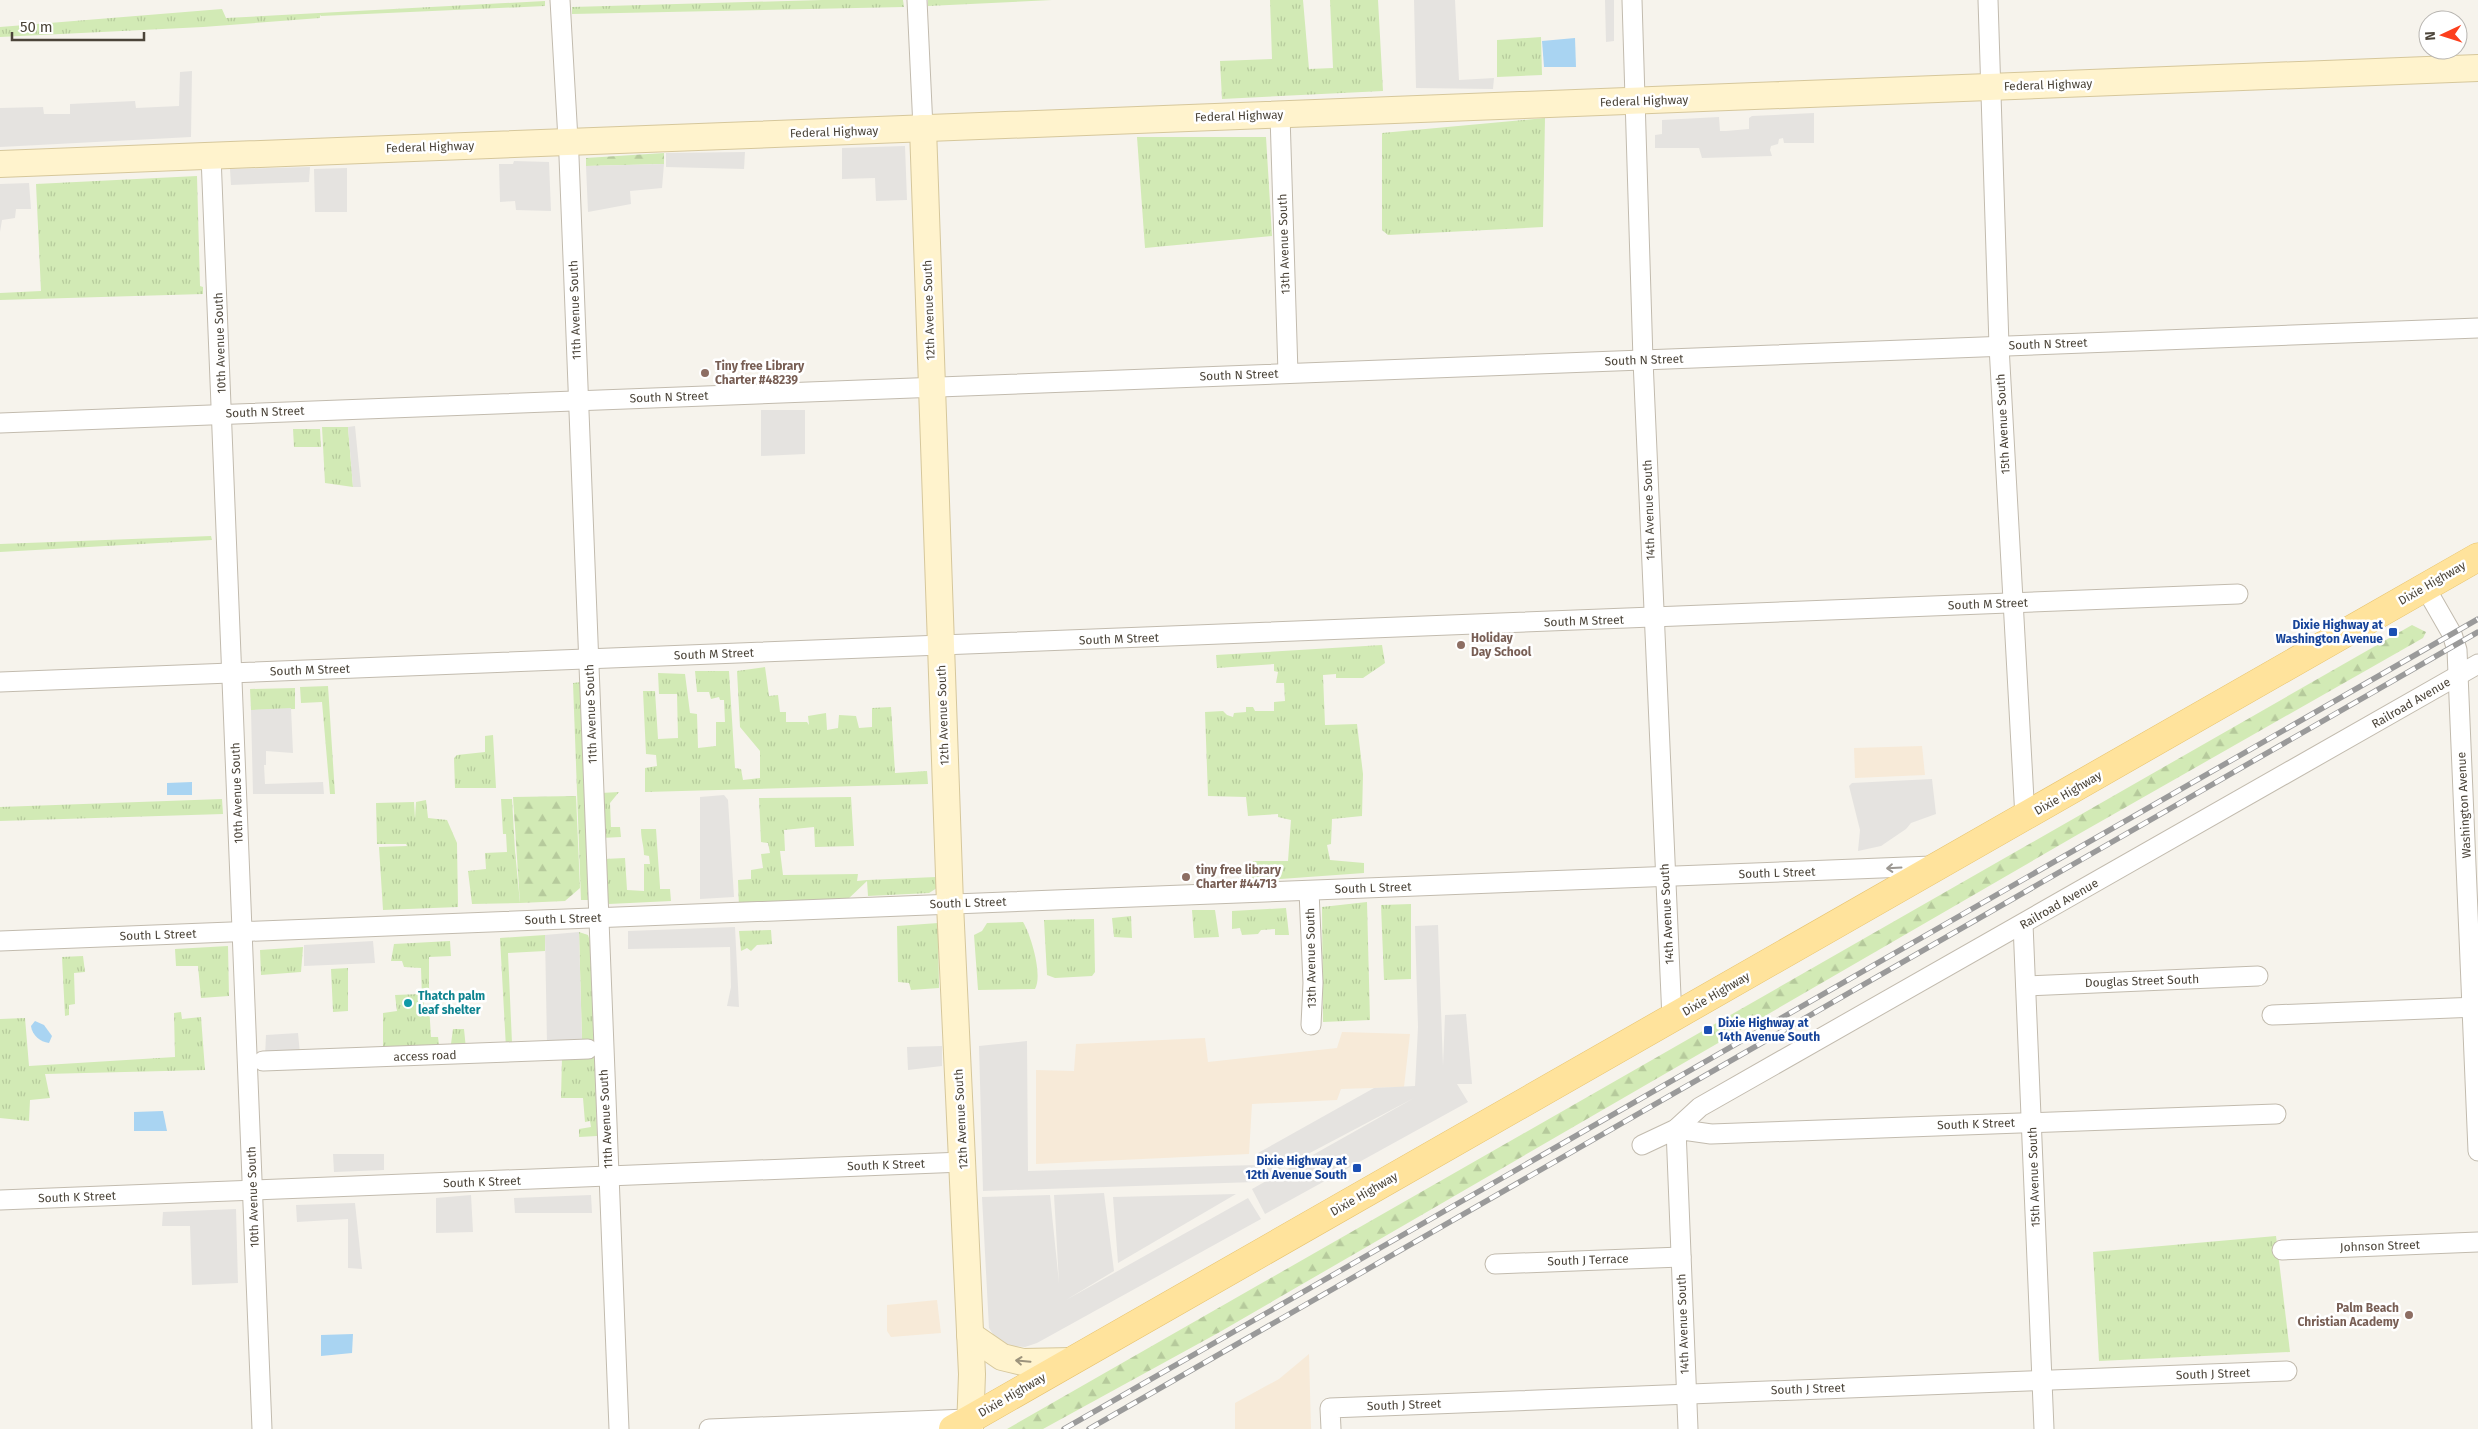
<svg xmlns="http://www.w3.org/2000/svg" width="2478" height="1429" font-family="'Fira Sans',sans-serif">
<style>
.commercial{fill:#f7ead8}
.grass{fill:url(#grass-tufts)}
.forest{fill:url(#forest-firs)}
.parking{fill:#e5e3e0}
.water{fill:#a9d4f2}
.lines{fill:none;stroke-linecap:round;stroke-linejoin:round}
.street-casing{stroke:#c2bbae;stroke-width:21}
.secondary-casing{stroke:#d6c79b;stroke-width:28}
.primary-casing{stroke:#e6c16a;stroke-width:29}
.street{stroke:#fff;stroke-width:19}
.secondary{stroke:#fff3cd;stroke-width:26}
.primary{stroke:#ffe39c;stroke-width:28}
.rail-casing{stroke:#9a9a9a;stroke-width:5.5}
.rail{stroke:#fff;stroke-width:4;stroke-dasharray:11;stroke-linecap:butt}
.oneway{stroke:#9c9892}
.oneway2{stroke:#9c937c}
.education-dot{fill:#8d6e63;stroke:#fff;stroke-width:2}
.transit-dot{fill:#1a4fb4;stroke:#fff;stroke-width:2}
.culture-dot{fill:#0f9aa8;stroke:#fff;stroke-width:2}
.labels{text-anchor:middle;stroke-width:5;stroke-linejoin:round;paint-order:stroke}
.street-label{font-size:12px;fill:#4b4439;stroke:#fff}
.education-label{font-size:12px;font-weight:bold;fill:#785e54;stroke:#fff;text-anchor:start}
.transit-label{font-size:12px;font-weight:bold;fill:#164399;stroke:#fff;text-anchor:end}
.culture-label{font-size:12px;font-weight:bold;fill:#0d838f;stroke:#fff;text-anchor:start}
</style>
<defs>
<pattern id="grass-tufts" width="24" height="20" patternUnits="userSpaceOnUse" patternTransform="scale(1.25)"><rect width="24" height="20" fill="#d2eab5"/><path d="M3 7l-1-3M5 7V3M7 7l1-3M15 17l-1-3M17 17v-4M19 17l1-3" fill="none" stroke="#b6ca9c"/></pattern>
<pattern id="forest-firs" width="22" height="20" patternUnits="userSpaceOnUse" patternTransform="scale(1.25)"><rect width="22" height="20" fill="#d2eab5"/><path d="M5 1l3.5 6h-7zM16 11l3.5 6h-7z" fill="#b6ca9c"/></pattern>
</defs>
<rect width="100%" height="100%" fill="#f6f3ec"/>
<!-- commercial -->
<g class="commercial">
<path d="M 1922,746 L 1925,775 L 1855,778 L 1854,748 Z"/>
<path d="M 1342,1032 L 1410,1034 L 1404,1087 L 1341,1089 L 1337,1100 L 1252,1104 L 1249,1154 L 1036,1164 L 1036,1070 L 1074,1071 L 1076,1044 L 1205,1038 L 1208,1062 L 1337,1048 Z"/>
<path d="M 937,1300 L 941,1333 L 891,1337 L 887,1331 L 887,1305 Z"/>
<path d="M 1309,1354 L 1311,1429 L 1235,1429 L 1235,1403 L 1279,1379 Z"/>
</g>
<!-- grass -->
<g class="grass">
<path d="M 822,0 L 903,0 L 904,7 L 572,14 L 572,7 Z"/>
<path d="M 928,0 L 1052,0 L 928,6 Z"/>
<path d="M 1270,0 L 1303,0 L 1309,69 L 1333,68 L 1330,0 L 1378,0 L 1383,91 L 1222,99 L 1220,61 L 1272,59 Z"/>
<path d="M 545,1 L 545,6 L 321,16 L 320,15 L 320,18 L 203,27 L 0,37 L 0,27 L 222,9 L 226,18 Z"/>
<path d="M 1541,37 L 1542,75 L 1497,77 L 1497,40 Z"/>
<path d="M 1545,118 L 1543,227 L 1388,235 L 1382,230 L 1382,133 Z"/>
<path d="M 1137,137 L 1266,137 L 1272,236 L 1145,248 Z"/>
<path d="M 197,176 L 200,286 L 203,287 L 203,294 L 0,300 L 0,293 L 41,291 L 36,184 Z"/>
<path d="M 322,427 L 348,427 L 353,487 L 325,483 Z"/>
<path d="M 293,429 L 320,429 L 321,447 L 294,447 Z"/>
<path d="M 211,536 L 212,540 L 0,552 L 0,544 Z"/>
<path d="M 1382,645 L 1385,663 L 1363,678 L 1336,678 L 1336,674 L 1323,675 L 1325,725 L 1357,724 L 1363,774 L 1362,816 L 1332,819 L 1331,844 L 1327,845 L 1330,860 L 1364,863 L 1364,873 L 1252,881 L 1253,861 L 1288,861 L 1291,820 L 1278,817 L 1278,814 L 1248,816 L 1246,797 L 1208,796 L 1205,712 L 1223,711 L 1227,715 L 1233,717 L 1234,713 L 1246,712 L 1246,707 L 1253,707 L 1255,711 L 1274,711 L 1274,702 L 1285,701 L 1284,683 L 1276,683 L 1278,672 L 1274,671 L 1274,664 L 1217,668 L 1216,655 Z"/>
<path d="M 765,667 L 769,696 L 778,695 L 780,712 L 786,712 L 786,722 L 807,722 L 809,725 L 808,716 L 826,713 L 827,730 L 838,728 L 839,715 L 856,716 L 859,728 L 872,727 L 872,708 L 891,707 L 895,773 L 927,771 L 928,784 L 645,792 L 645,768 L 657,766 L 656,755 L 646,754 L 643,691 L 655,691 L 658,739 L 678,738 L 677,694 L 659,694 L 658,673 L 685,674 L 690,713 L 697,714 L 698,748 L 716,746 L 716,722 L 725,722 L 724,700 L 720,700 L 719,697 L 711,699 L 709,692 L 697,692 L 695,671 L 729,671 L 735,768 L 741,769 L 743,780 L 760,778 L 760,751 L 740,727 L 737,671 Z"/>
<path d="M 581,682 L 591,900 L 581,900 L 573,683 Z"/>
<path d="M 328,686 L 335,794 L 330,794 L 322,702 L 301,703 L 300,687 Z"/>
<path d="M 295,688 L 295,709 L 251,710 L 250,689 Z"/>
<path d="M 493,735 L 496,788 L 455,788 L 454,758 L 457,755 L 485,752 L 485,736 Z"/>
<path d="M 619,792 L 610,803 L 611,827 L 620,827 L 621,837 L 601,838 L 601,793 Z"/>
<path d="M 851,797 L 854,846 L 815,847 L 814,827 L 784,830 L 785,851 L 780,851 L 783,875 L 858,874 L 857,881 L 867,880 L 936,877 L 937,888 L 929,893 L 868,896 L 867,881 L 846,901 L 739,908 L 738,880 L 751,879 L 751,870 L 763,868 L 761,854 L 770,853 L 768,843 L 761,842 L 759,798 Z"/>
<path d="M 222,799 L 223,814 L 0,821 L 0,807 Z"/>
<path d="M 501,799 L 512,799 L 515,851 L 520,903 L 472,904 L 468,871 L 486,869 L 485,853 L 507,852 L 506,834 L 503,834 Z"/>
<path d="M 426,800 L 428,818 L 447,820 L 457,843 L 458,907 L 383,910 L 379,847 L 407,846 L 406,844 L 377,844 L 376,803 L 414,802 L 415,819 L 416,802 Z"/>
<path d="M 641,829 L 656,829 L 660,887 L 660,889 L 670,889 L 671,901 L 609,904 L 605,899 L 604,859 L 625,858 L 627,890 L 644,891 L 644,864 L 650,864 L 649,856 L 644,855 C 644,846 641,839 641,829 Z"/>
<path d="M 1367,902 L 1370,1020 L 1323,1022 L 1322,907 Z"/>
<path d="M 1411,904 L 1411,979 L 1384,980 L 1381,905 Z"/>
<path d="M 1286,908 L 1289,935 L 1275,935 L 1275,929 L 1261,930 L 1258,934 L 1242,935 L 1240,928 L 1232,929 L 1232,911 Z"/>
<path d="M 1192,910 L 1215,910 L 1219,937 L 1194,938 Z"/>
<path d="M 1131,916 L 1132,938 L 1114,937 L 1112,918 Z"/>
<path d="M 1094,919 L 1095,972 L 1092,976 L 1055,978 L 1047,975 L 1044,920 Z"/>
<path d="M 1023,922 C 1031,935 1043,975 1035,989 L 978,990 L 974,935 L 982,931 L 987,923 Z"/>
<path d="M 938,923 L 939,988 L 911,990 L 909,983 L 898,982 L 897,926 Z"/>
<path d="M 771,930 L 772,944 L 757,945 L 751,951 L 747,948 L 741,951 L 739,931 Z"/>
<path d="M 579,932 L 588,935 L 592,947 L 597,1136 L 579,1137 L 579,1129 L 591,1127 L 590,1121 L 585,1122 L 583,1098 L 561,1098 L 562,1057 L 383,1050 L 383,1013 L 397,1011 L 395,995 L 420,994 L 422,998 L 421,968 L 404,967 L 402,961 L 391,961 L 394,944 L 450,941 L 451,956 L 429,957 L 429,996 L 423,997 L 424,1006 L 429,1005 L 431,1037 L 438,1037 L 439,1045 L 451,1044 L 453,1029 L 464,1029 L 466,1049 L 506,1048 L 500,938 L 545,935 L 545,951 L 508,953 L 512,1043 L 582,1041 Z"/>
<path d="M 228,946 L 229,996 L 201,998 L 198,966 L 176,966 L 175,949 Z"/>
<path d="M 303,947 L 301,972 L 261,975 L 260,950 Z"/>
<path d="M 83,956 L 85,972 L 74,973 L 75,1004 L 69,1005 L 69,1015 L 65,1016 L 62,957 Z"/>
<path d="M 348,968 L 348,1011 L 333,1012 L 331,969 Z"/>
<path d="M 181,1012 L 182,1019 L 201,1017 L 205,1070 L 45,1074 L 50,1098 L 30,1100 L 29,1121 L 0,1118 L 0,1019 L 25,1018 L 29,1066 L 175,1057 L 174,1013 Z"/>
<path d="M 2276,1236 L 2290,1352 L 2099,1361 L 2093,1252 Z"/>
</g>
<!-- forest -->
<g class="forest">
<path d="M 664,153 L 664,164 L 586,166 L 586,158 Z"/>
<path d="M 2412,625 L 2426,632 L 2423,638 L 2077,835 L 1218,1333 L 1043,1429 L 1007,1429 Z"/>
<path d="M 576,796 L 580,888 L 565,901 L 520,903 L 513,797 Z"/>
</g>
<!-- parking -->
<g class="parking">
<path d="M 1414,0 L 1455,0 L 1459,80 L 1494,78 L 1493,89 L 1416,88 Z"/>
<path d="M 1605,0 L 1614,0 L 1614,41 L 1606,42 Z"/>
<path d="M 192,71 L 191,137 L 0,147 L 0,108 L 43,107 L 44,114 L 70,114 L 70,104 L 135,101 L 136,108 L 179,106 L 180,72 Z"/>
<path d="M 1814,113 L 1814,143 L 1784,143 L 1783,138 L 1779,139 L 1778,144 L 1771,146 L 1770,150 L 1772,156 L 1702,158 L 1699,148 L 1655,148 L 1655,135 L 1662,134 L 1662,120 L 1719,117 L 1720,131 L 1726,131 L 1749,129 L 1749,118 L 1752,116 Z"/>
<path d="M 905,146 L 907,200 L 876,201 L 875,178 L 842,179 L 842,148 Z"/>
<path d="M 745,152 L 744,169 L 666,167 L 666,153 Z"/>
<path d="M 514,161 L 549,162 L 551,211 L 516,210 L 515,201 L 500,202 L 499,164 L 513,164 Z"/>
<path d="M 664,164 L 662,188 L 630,191 L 631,204 L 588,212 L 586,166 Z"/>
<path d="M 310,167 L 309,182 L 231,185 L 230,169 Z"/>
<path d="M 347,168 L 347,212 L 315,212 L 314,169 Z"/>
<path d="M 29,183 L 31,209 L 16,209 L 15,218 L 2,220 L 0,232 L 0,184 Z"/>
<path d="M 761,410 L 805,410 L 805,454 L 761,456 Z"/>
<path d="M 355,426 L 361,487 L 353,487 L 348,427 Z"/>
<path d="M 291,708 L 293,753 L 266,751 L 266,765 L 264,765 L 265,784 L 323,782 L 324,794 L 253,794 L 251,710 Z"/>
<path d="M 1932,779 L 1936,814 L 1911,823 L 1906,829 L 1881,846 L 1858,851 L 1860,830 L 1849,786 L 1852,783 Z"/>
<path d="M 724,795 L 728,800 L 734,897 L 700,899 L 700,797 Z"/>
<path d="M 1438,925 L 1443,1066 L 1445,1015 L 1466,1014 L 1472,1084 L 1457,1084 L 1468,1102 L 1265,1214 L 1252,1189 L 1414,1098 L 1255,1182 L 983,1191 L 979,1046 L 1027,1041 L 1028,1171 L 1257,1165 L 1258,1153 L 1374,1088 L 1415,1086 L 1418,1027 L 1415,926 Z"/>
<path d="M 735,927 L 739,1007 L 727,1006 L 731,987 L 730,947 L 628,949 L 628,931 Z"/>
<path d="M 579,932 L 582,1041 L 547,1044 L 545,935 Z"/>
<path d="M 373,941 L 375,963 L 304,966 L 304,945 Z"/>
<path d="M 298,1033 L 300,1054 L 265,1057 L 266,1035 Z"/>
<path d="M 942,1046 L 942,1066 L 908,1070 L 907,1047 Z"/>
<path d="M 333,1154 L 384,1154 L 384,1170 L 334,1172 Z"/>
<path d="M 1104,1193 L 1114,1271 L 1066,1300 L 1248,1198 L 1261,1219 L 1037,1343 L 1025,1347 L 1000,1345 L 989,1328 L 982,1197 L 1050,1195 L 1059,1283 L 1054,1195 Z"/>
<path d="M 1236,1194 L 1118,1263 L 1113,1197 Z"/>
<path d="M 471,1195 L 473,1232 L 436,1233 L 436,1198 Z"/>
<path d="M 591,1195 L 592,1213 L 515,1213 L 514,1198 Z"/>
<path d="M 355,1203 L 362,1269 L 348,1268 L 348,1219 L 297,1222 L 296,1205 Z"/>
<path d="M 236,1209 L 238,1283 L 192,1285 L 190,1226 L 162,1226 L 163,1212 Z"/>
</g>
<!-- water -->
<g class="water">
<path d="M 1575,38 L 1576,67 L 1544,67 L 1542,41 Z"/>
<path d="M 192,782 L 192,795 L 167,795 L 167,783 Z"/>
<path d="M 35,1021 L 44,1025 L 52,1036 L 49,1043 C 40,1042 32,1035 31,1026 Z"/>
<path d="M 163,1111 L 167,1131 L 134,1131 L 134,1112 Z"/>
<path d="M 353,1334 L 352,1353 L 321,1356 L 321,1335 Z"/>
</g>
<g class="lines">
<!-- street casing -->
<g class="street-casing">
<g id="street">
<path d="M 560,0 L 569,157 L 619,1429"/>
<path d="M 917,0 L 923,128"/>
<path d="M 1632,0 L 1643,360 L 1672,1019"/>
<path d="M 1988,0 L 1999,346 L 2025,818"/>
<path d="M 1280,115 L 1288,373"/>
<path d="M 211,156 L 262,1429"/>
<path d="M 0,423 L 2478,328"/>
<path d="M 2425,587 L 2452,634 L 2457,650 L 2478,1151"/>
<path d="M 0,682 L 2238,594"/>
<path d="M 1309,891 L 1313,983 L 1311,1025"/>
<path d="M 2023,924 L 2044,1429"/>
<path d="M 0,941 L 1932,866"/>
<path d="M 2026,986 L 2258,976"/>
<path d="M 2272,1015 L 2478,1007"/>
<path d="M 263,1061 L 588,1049"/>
<path d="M 1642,1145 L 1676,1129 L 1700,1107 L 2478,664"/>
<path d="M 0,1200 L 963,1162"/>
<path d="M 2282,1250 L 2478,1242"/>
<path d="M 1495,1264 L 1681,1257"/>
<path d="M 709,1429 L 967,1419"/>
<path d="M 1331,1429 L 1330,1408 L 2287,1371"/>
<path d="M 1688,1429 L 1676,1129 L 1711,1134 L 2276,1114"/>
</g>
</g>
<!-- secondary casing -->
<g class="secondary-casing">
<g id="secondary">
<path d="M 923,128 L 950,904 L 972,1374 L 970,1429"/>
<path d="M 0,164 L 2478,68"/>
<path d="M 970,1335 L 1002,1357 L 1023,1362 L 1072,1361"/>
</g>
</g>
<!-- primary casing -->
<g class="primary-casing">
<path id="primary" d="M 953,1429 L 2478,557"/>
</g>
<!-- street -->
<use href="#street" class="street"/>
<!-- secondary -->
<use href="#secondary" class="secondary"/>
<!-- primary -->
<use href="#primary" class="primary"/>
<!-- rail casing -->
<g class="rail-casing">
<g id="rail">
<path d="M 1064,1429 L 2478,619"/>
<path d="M 1089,1429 L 2478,632"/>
</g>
</g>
<!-- rail -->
<use href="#rail" class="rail"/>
</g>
<!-- one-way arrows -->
<defs><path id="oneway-shaft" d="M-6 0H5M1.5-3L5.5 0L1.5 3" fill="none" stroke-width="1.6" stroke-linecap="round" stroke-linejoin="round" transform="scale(1.25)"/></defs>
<use class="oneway" href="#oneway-shaft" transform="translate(1894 868) rotate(177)"/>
<use class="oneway2" href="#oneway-shaft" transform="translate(1023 1361) rotate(-175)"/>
<!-- markers -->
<g class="education-dot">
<circle cx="705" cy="373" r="5"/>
<circle cx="1461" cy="645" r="5"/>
<circle cx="1186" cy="877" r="5"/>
<circle cx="2409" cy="1315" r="5"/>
</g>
<g class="transit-dot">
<rect x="2388" y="627" width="10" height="10" rx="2.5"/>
<rect x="1703" y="1025" width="10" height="10" rx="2.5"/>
<rect x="1352" y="1163" width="10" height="10" rx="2.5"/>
</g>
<circle class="culture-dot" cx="408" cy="1003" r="5"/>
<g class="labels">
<!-- street labels -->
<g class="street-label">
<text transform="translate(2048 85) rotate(-2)" y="4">Federal Highway</text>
<text transform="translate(1644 101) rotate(-2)" y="4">Federal Highway</text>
<text transform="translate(1239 116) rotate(-2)" y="4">Federal Highway</text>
<text transform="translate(834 132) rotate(-2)" y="4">Federal Highway</text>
<text transform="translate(430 147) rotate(-2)" y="4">Federal Highway</text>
<text transform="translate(1284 244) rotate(-92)" y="4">13th Avenue South</text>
<text transform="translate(575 310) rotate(-92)" y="4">11th Avenue South</text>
<text transform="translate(929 310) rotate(-92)" y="4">12th Avenue South</text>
<text transform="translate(220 343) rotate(-92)" y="4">10th Avenue South</text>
<text transform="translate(2048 344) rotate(-2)" y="4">South N Street</text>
<text transform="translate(1644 360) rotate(-2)" y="4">South N Street</text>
<text transform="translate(1239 375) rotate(-2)" y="4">South N Street</text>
<text transform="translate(669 397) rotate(-2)" y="4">South N Street</text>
<text transform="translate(265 412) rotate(-2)" y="4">South N Street</text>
<text transform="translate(2003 424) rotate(-93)" y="4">15th Avenue South</text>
<text transform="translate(1649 510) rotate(-92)" y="4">14th Avenue South</text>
<text transform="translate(2432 583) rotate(-30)" y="4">Dixie Highway</text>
<text transform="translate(1988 604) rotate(-2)" y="4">South M Street</text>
<text transform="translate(1584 621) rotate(-2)" y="4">South M Street</text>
<text transform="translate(1119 639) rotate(-2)" y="4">South M Street</text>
<text transform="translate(714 654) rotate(-2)" y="4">South M Street</text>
<text transform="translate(310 670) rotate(-2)" y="4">South M Street</text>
<text transform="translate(2411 703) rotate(-30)" y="4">Railroad Avenue</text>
<text transform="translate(591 714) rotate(-92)" y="4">11th Avenue South</text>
<text transform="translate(943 715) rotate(-92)" y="4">12th Avenue South</text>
<text transform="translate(237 793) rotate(-92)" y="4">10th Avenue South</text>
<text transform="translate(2068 793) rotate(-30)" y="4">Dixie Highway</text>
<text transform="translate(2464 805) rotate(-93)" y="4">Washington Avenue</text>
<text transform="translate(1777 873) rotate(-2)" y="4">South L Street</text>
<text transform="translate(1373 888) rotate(-2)" y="4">South L Street</text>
<text transform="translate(968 903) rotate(-2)" y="4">South L Street</text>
<text transform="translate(2059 904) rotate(-30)" y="4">Railroad Avenue</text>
<text transform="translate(1667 914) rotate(-93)" y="4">14th Avenue South</text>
<text transform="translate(563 919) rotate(-2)" y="4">South L Street</text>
<text transform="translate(158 935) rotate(-2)" y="4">South L Street</text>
<text transform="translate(1311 958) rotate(-91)" y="4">13th Avenue South</text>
<text transform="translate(2142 981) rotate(-2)" y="4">Douglas Street South</text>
<text transform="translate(1716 994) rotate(-30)" y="4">Dixie Highway</text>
<text transform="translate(425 1056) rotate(-2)" y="4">access road</text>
<text transform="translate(606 1119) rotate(-93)" y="4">11th Avenue South</text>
<text transform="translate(961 1119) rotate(-93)" y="4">12th Avenue South</text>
<text transform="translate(1976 1124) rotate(-2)" y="4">South K Street</text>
<text transform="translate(886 1165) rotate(-2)" y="4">South K Street</text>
<text transform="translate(2034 1177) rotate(-92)" y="4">15th Avenue South</text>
<text transform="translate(482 1182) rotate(-2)" y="4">South K Street</text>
<text transform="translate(1364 1194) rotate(-30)" y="4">Dixie Highway</text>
<text transform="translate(77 1197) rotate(-2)" y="4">South K Street</text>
<text transform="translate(253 1197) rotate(-92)" y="4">10th Avenue South</text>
<text transform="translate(2380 1246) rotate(-2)" y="4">Johnson Street</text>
<text transform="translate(1588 1260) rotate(-2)" y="4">South J Terrace</text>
<text transform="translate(1683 1324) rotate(-92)" y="4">14th Avenue South</text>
<text transform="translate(2213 1374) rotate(-2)" y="4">South J Street</text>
<text transform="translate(1808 1389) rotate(-2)" y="4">South J Street</text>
<text transform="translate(1012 1395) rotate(-30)" y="4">Dixie Highway</text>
<text transform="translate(1404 1405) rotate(-2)" y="4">South J Street</text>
</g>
<!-- education labels -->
<g class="education-label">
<text x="715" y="370">Tiny free Library<tspan x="715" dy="14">Charter #48239</tspan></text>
<text x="1471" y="642">Holiday<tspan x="1471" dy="14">Day School</tspan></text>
<text x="1196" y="874">tiny free library<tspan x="1196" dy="14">Charter #44713</tspan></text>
<text x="2399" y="1312" text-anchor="end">Palm Beach<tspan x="2399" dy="14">Christian Academy</tspan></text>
</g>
<!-- transit labels -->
<g class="transit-label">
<text x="2383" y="629">Dixie Highway at<tspan x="2383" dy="14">Washington Avenue</tspan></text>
<text x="1718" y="1027" text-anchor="start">Dixie Highway at<tspan x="1718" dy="14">14th Avenue South</tspan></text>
<text x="1347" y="1165">Dixie Highway at<tspan x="1347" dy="14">12th Avenue South</tspan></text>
</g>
<!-- culture labels -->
<g class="culture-label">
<text x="418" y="1000">Thatch palm<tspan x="418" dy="14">leaf shelter</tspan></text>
</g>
</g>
<!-- north arrow -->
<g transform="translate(2443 35) rotate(266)"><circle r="24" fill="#ffffff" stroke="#b7b4b0"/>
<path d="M0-4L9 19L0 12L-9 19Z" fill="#fc3f1d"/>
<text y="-8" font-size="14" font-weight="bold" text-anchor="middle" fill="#4b4439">N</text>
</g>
<!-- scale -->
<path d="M12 32v8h132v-8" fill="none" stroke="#4b4439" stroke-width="2.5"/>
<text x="20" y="32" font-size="15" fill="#4b4439" stroke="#ffffff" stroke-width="4" paint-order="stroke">50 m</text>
</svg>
